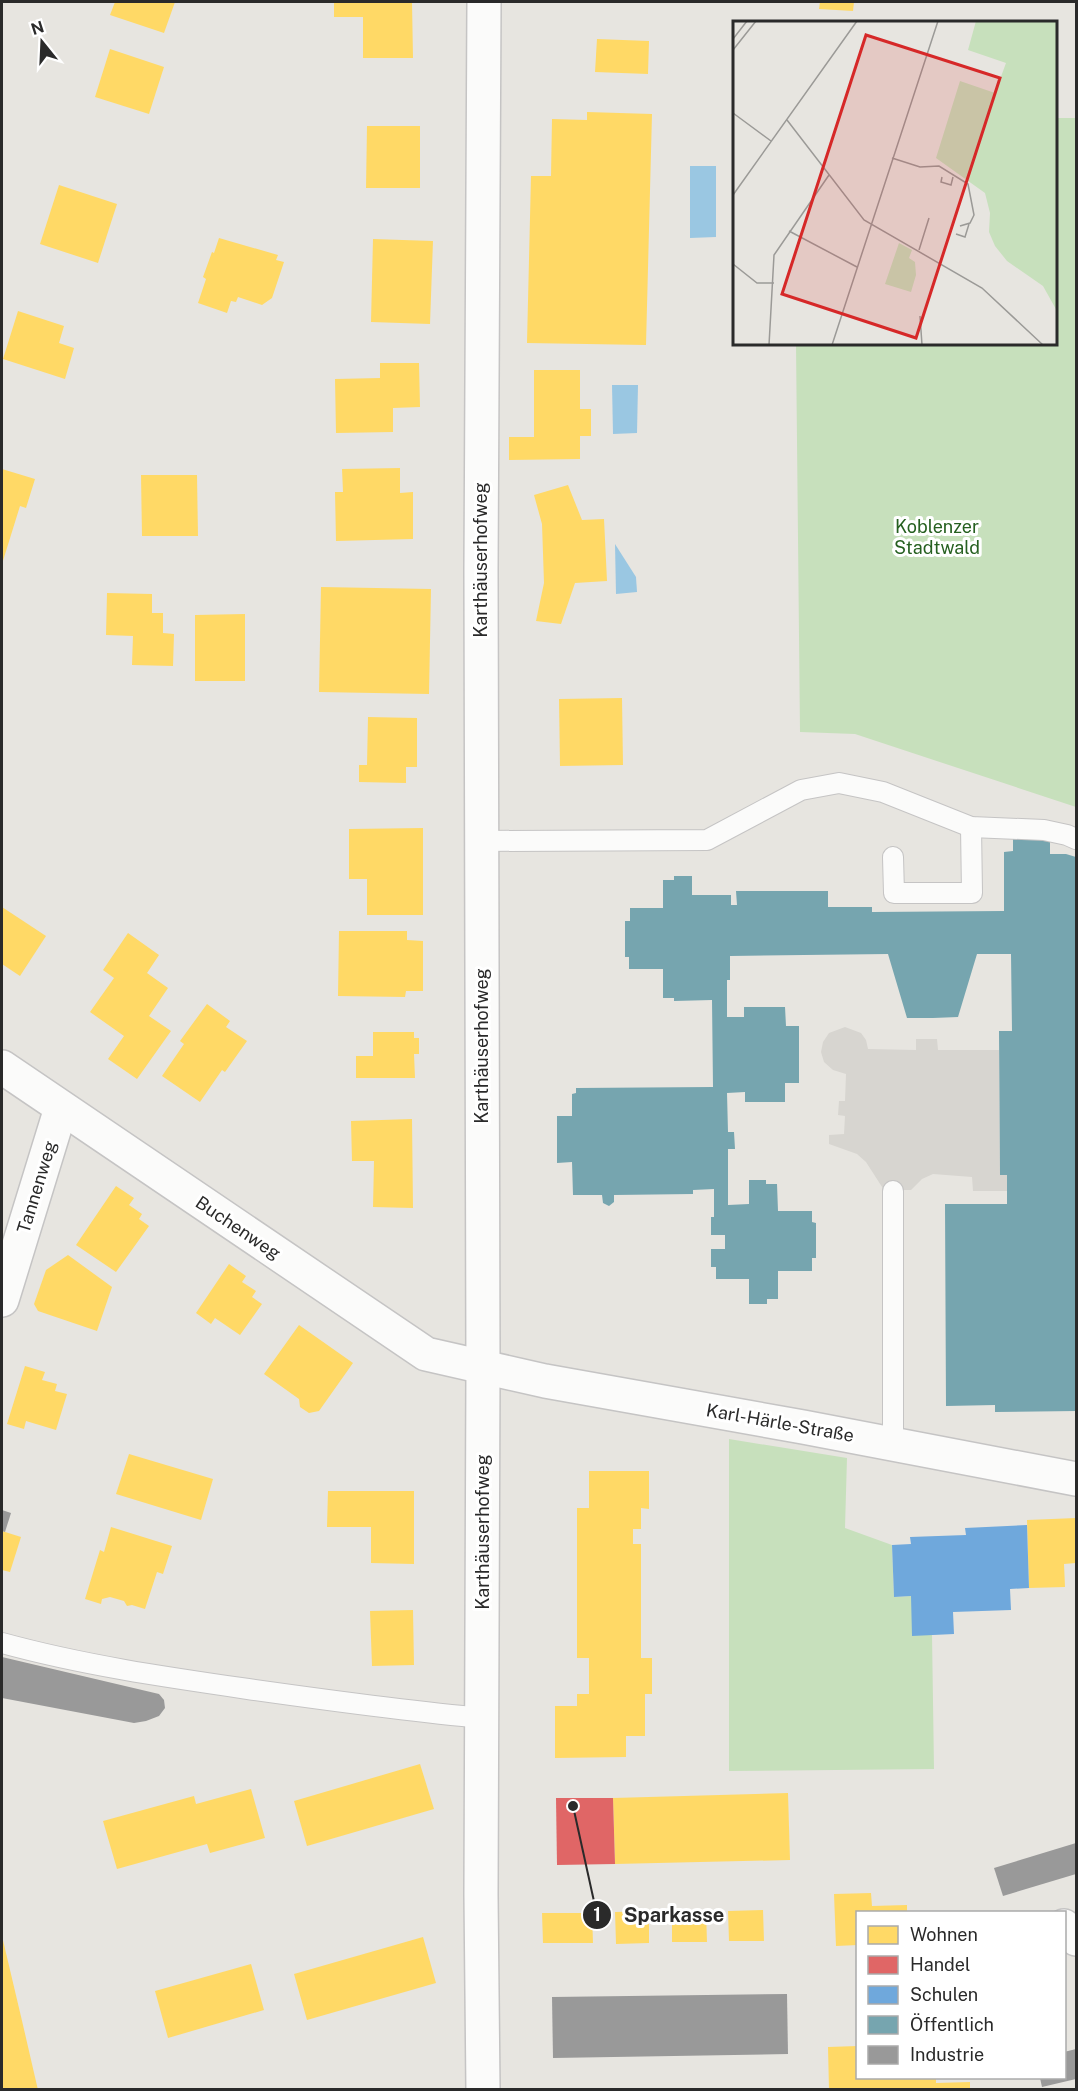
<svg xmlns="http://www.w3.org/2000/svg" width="1078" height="2091" font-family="'Public Sans',sans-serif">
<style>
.green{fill:#c7e0bc}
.plaza{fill:#d7d5d0}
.water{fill:#9ac7e2}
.homes{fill:#ffd966}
.shops{fill:#e06666}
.schools{fill:#6fa8dc}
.public{fill:#76a5af}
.industry{fill:#999}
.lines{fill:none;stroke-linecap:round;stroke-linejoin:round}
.service-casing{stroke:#c5c4c4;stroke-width:22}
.minor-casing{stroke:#c5c4c4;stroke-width:36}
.service{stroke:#fbfbfa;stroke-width:20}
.minor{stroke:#fbfbfa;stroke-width:33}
.labels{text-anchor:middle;stroke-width:6;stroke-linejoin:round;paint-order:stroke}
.park-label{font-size:18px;fill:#266020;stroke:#fff}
.street-label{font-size:18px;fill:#2a2a2a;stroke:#fff}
.inset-road{fill:none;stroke:#9b9a97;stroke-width:1.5}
.view{fill:#d62828;fill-opacity:0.15;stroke:#d62828;stroke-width:3}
.inset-edge{fill:none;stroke:#2a2a2a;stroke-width:3}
.leader{fill:none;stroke:#2a2a2a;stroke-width:2}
.callout-dot{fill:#2a2a2a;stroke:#fff;stroke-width:2}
.mark-label{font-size:18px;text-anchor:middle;font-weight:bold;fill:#fff}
.callout-label{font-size:20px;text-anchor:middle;font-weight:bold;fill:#2a2a2a;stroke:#fff;stroke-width:6;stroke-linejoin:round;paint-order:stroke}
</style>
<rect width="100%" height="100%" fill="#e7e5e0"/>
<!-- green -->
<g class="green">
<path d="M 1056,118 L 1076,118 L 1076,807 L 855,734 L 800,732 L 796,344 L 1056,344 Z"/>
<path d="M 729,1439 L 847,1458 L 845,1528 L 892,1545 L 894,1597 L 911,1596 L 932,1634 L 934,1769 L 729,1771 Z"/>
</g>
<!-- plaza -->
<path class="plaza" d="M 845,1027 L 861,1033 L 866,1040 L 868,1049 L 916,1050 L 916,1039 L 937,1039 L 938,1050 L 999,1050 L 1000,1175 L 1007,1175 L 1007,1191 L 973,1191 L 972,1177 L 933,1174 L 922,1179 L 911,1190 L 884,1190 L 866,1162 L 857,1154 L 829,1144 L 829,1135 L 844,1134 L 845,1116 L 838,1115 L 839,1101 L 845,1101 L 846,1074 L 833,1070 L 824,1062 L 821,1052 L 823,1042 L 829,1033 Z"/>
<!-- water -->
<g class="water">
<path d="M 690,166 L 716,166 L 716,237 L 690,238 Z"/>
<path d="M 612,385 L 638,385 L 637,433 L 613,434 Z"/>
<path d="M 615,544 L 636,577 L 637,592 L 616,594 Z"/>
</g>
<!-- homes -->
<g class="homes">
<path d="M 115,2 L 175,2 L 164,33 L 110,15 Z"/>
<path d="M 334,2 L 412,2 L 413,58 L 363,58 L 363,17 L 334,17 Z"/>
<path d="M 820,2 L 854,2 L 853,11 L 819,9 Z"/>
<path d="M 597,39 L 649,41 L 648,74 L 595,72 Z"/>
<path d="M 110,49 L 164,67 L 149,114 L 95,97 Z"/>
<path d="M 587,112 L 652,114 L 646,345 L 527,343 L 531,176 L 551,176 L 552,119 L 587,120 Z"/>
<path d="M 367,126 L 420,126 L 420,188 L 366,188 Z"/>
<path d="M 59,185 L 117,204 L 98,263 L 40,244 Z"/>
<path d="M 219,238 L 278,255 L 276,260 L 284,262 L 272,298 L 262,305 L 238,297 L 236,302 L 231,301 L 227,313 L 198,303 L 206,279 L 203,277 L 212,252 L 214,253 Z"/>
<path d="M 373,239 L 433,241 L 430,324 L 371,322 Z"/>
<path d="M 18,311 L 64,326 L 59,343 L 74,348 L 65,379 L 3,359 Z"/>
<path d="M 380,363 L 419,363 L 420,407 L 393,408 L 393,432 L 336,433 L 335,379 L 380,378 Z"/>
<path d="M 534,370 L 580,370 L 580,409 L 591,409 L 591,436 L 580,436 L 580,459 L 509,460 L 509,437 L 534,437 Z"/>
<path d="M 400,468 L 400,493 L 413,492 L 413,539 L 336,541 L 335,492 L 343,492 L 342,469 Z"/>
<path d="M 2,469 L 35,479 L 26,508 L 20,506 L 2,564 Z"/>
<path d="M 141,475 L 197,475 L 198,536 L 142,536 Z"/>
<path d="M 568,485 L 582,520 L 604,519 L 607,581 L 575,583 L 561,624 L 536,621 L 544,583 L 542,524 L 534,495 Z"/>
<path d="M 321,587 L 431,589 L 429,694 L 319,692 Z"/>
<path d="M 107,593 L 152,594 L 152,613 L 163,613 L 163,633 L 174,634 L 173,666 L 132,665 L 133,636 L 106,635 Z"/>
<path d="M 245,614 L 245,681 L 195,681 L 195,615 Z"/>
<path d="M 622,698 L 623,765 L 560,766 L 559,699 Z"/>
<path d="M 368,717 L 417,718 L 417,767 L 406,767 L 406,783 L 359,782 L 359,765 L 367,765 Z"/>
<path d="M 423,828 L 423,915 L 367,915 L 367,879 L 349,879 L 349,829 Z"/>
<path d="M 2,907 L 46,936 L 20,976 L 2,964 Z"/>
<path d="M 339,931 L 407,931 L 407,940 L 423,941 L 423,991 L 406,991 L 405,997 L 338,996 Z"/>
<path d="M 128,933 L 159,955 L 147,973 L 168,988 L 149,1016 L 171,1031 L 137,1079 L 108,1059 L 124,1036 L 90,1012 L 114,978 L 103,970 Z"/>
<path d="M 207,1004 L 230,1021 L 226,1027 L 247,1041 L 225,1072 L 222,1070 L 200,1102 L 162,1076 L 184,1044 L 180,1041 Z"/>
<path d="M 373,1032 L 414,1032 L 414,1038 L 419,1038 L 419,1054 L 414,1054 L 415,1078 L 356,1078 L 356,1056 L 373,1056 Z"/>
<path d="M 412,1119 L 413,1208 L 373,1207 L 374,1161 L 352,1161 L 351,1121 Z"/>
<path d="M 116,1186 L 134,1198 L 129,1205 L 142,1214 L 139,1219 L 149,1226 L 116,1272 L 76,1245 Z"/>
<path d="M 68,1255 L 112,1287 L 97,1331 L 38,1311 L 34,1304 L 46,1270 Z"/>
<path d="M 229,1264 L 246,1276 L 242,1282 L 256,1291 L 252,1297 L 262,1304 L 240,1335 L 215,1318 L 211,1324 L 196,1313 Z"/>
<path d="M 299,1325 L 353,1363 L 319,1411 L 309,1413 L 300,1407 L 299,1399 L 264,1374 Z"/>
<path d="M 25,1366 L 45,1372 L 42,1380 L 57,1384 L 55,1391 L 67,1394 L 56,1430 L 26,1421 L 24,1429 L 7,1424 Z"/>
<path d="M 129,1454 L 213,1479 L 201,1520 L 116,1494 Z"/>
<path d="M 589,1471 L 649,1471 L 649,1509 L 641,1508 L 641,1529 L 633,1529 L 633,1544 L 641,1544 L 641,1658 L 652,1658 L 652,1694 L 645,1694 L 645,1736 L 626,1736 L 626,1757 L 555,1758 L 555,1706 L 577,1706 L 577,1694 L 589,1694 L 589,1658 L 577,1658 L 577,1508 L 589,1508 Z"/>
<path d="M 328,1491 L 414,1491 L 414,1564 L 371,1563 L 371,1527 L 327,1527 Z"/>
<path d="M 1076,1518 L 1076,1563 L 1064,1564 L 1065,1587 L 1029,1588 L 1027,1520 Z"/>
<path d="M 111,1527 L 172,1546 L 163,1574 L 157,1572 L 145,1609 L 132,1605 L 127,1606 L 124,1601 L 110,1597 L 102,1599 L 101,1604 L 85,1599 L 100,1550 L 104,1552 Z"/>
<path d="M 2,1531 L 21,1537 L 10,1572 L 2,1570 Z"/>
<path d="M 413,1610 L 414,1665 L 372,1666 L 370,1611 Z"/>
<path d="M 420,1764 L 434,1809 L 307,1846 L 294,1801 Z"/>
<path d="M 251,1789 L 265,1838 L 210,1853 L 207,1844 L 117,1869 L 103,1821 L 194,1796 L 196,1804 Z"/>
<path d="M 788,1793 L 790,1860 L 615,1864 L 613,1798 Z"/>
<path d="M 871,1893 L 872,1906 L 907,1905 L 907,1912 L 858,1912 L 858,1945 L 836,1946 L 834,1894 Z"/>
<path d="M 763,1910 L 764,1941 L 729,1941 L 728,1911 Z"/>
<path d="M 649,1911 L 649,1943 L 616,1944 L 615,1912 Z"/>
<path d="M 672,1911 L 706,1911 L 707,1942 L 672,1942 Z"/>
<path d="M 542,1913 L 592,1913 L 593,1943 L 543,1943 Z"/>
<path d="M 2,1936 L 23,2025 L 38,2090 L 2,2090 Z"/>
<path d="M 423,1937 L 436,1983 L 307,2020 L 294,1974 Z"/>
<path d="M 251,1964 L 264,2010 L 168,2038 L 155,1991 Z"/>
<path d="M 858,2046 L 858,2078 L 936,2078 L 936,2083 L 970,2082 L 970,2090 L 829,2090 L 828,2047 Z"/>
</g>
<!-- shops -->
<path class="shops" d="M 556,1798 L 613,1798 L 615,1864 L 557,1865 Z"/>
<!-- schools -->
<path class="schools" d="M 1027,1525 L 1029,1588 L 1010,1589 L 1011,1610 L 953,1612 L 954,1634 L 912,1636 L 911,1596 L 894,1597 L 892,1545 L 911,1544 L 910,1537 L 966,1535 L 965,1528 Z"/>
<!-- public -->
<path class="public" d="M 1050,835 L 1050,854 L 1066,854 L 1076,857 L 1076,1411 L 995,1412 L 995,1405 L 946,1406 L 945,1204 L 1007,1204 L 1007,1175 L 1000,1175 L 999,1031 L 1012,1031 L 1011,954 L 977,954 L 958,1017 L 933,1018 L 907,1018 L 888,954 L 730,956 L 730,980 L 727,980 L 727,1017 L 744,1017 L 744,1007 L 785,1007 L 786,1026 L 799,1026 L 799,1083 L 785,1083 L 785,1102 L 745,1102 L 745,1092 L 727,1093 L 728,1132 L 734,1132 L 735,1149 L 728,1149 L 728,1205 L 749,1204 L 749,1180 L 766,1180 L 766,1184 L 777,1184 L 778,1211 L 812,1211 L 812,1222 L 816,1223 L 816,1258 L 812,1258 L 812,1271 L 778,1271 L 778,1299 L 767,1299 L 767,1304 L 749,1304 L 749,1279 L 716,1279 L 716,1267 L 711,1267 L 711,1249 L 725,1249 L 725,1235 L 711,1235 L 711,1217 L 714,1217 L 714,1189 L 693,1190 L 693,1194 L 614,1195 L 614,1202 L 609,1206 L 603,1203 L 602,1195 L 573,1195 L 572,1162 L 557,1163 L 557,1116 L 572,1116 L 572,1094 L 576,1093 L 576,1088 L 713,1087 L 712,1000 L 674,1001 L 674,998 L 663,998 L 663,969 L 629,969 L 629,957 L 625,957 L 625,921 L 630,921 L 630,908 L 663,908 L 663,880 L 674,880 L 674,876 L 692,876 L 692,895 L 731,895 L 731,905 L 737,905 L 736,891 L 828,891 L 828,907 L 872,907 L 872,912 L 1004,911 L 1004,852 L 1013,851 L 1013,836 Z"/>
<!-- industry -->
<g class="industry">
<path d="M 2,1510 L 11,1513 L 5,1532 L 2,1531 Z"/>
<path d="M 2,1657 L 159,1694 L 164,1700 L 165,1708 L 159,1716 L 146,1721 L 134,1723 L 2,1698 Z"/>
<path d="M 1076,1843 L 1076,1874 L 1003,1896 L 994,1868 Z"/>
<path d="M 787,1994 L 788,2054 L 553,2058 L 552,1997 Z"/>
<path d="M 1076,2049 L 1076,2079 L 1042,2087 L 1040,2078 L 1064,2078 L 1064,2052 Z"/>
</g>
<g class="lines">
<!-- service casing -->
<g class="service-casing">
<g id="service">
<path d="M 481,841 L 707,840 L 801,790 L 839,783 L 883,792 L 971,827 L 1044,830 L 1067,835 L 1076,839"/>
<path d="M 893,857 L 894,893 L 972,893 L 971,827"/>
<path d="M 893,1191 L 893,1444"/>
<path d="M 2,1643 C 82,1665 165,1677 248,1689 C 326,1700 404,1711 483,1718"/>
</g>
</g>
<!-- minor casing -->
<g class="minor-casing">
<g id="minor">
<path d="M 2,1067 L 426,1354 L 545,1381 L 803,1427 L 1076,1479"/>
<path d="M 2,1300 L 61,1108"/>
<path d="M 1064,1926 L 1076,1939"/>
<path d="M 483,2090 L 481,1895 L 483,1368 L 481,570 L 484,2"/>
</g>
</g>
<!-- service -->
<use href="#service" class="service"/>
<!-- minor -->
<use href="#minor" class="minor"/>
</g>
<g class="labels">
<!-- park labels -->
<g class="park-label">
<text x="937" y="533">Koblenzer<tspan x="937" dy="21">Stadtwald</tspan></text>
</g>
<!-- street labels -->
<g class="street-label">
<text transform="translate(481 560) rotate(-90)" y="6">Karthäuserhofweg</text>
<text transform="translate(482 1046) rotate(-90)" y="6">Karthäuserhofweg</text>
<text transform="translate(37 1187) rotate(-73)" y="6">Tannenweg</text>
<text transform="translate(238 1228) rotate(34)" y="6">Buchenweg</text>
<text transform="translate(780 1423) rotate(10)" y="6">Karl-Härle-Straße</text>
<text transform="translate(483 1532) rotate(-90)" y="6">Karthäuserhofweg</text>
</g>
</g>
<!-- overview -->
<g transform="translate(733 21)">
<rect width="324" height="324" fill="#e7e5e0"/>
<path d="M 243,0 L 324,0 L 324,290 L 310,265 L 274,240 L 262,225 L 256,211 L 257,192 L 252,172 L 203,137 L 227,60 L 262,72 L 273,42 L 235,29 ZM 166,222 L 179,229 L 176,237 L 182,241 L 183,254 L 178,271 L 152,263 Z" fill="#c7e0bc"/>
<path class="inset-road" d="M 0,18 L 14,0M 0,29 L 23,0M 0,92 L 38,120M 54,99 L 131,199 L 249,267 L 310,324M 159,137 L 187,146 L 206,145 L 235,163 L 241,194 L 237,202 L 227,205M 209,156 L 208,161 L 218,164 L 220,156M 0,174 L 124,0M 56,210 L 124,246M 223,213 L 232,216 L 236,203M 186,229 L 196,197M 0,243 L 24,262 L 41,262M 187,295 L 189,324M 36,324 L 41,234 L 96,154M 99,324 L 205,0"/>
<path class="view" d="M 133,14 L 267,57 L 183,317 L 49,273 Z"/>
<rect width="324" height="324" class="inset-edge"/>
</g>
<!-- callouts -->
<path class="leader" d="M573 1806L597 1915"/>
<g class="callout-dot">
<circle cx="573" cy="1806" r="6"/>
<circle cx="597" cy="1915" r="15"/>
</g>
<g class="mark-label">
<text x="597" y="1921">1</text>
</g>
<g class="callout-label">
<text x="674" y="1922">Sparkasse</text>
</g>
<!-- border -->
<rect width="1078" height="2091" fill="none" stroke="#2a2a2a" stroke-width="6"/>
<!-- legend -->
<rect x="856" y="1911" width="210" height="168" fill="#ffffff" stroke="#aaaaaa" stroke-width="1.5"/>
<rect x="868" y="1926" width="30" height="18" fill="#ffd966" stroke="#aaaaaa" stroke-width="1.5"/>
<text x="910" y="1941" font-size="18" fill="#2a2a2a">Wohnen</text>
<rect x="868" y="1956" width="30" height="18" fill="#e06666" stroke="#aaaaaa" stroke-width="1.5"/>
<text x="910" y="1971" font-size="18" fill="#2a2a2a">Handel</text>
<rect x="868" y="1986" width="30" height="18" fill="#6fa8dc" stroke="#aaaaaa" stroke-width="1.5"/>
<text x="910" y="2001" font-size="18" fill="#2a2a2a">Schulen</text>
<rect x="868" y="2016" width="30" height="18" fill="#76a5af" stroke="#aaaaaa" stroke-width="1.5"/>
<text x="910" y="2031" font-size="18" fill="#2a2a2a">Öffentlich</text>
<rect x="868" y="2046" width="30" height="18" fill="#999999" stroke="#aaaaaa" stroke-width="1.5"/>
<text x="910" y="2061" font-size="18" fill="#2a2a2a">Industrie</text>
<!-- north arrow -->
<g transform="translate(42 42) rotate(342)" stroke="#ffffff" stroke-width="4.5" paint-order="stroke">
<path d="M0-4.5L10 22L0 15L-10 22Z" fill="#2a2a2a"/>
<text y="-9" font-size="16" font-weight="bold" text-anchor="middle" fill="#2a2a2a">N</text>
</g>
</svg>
